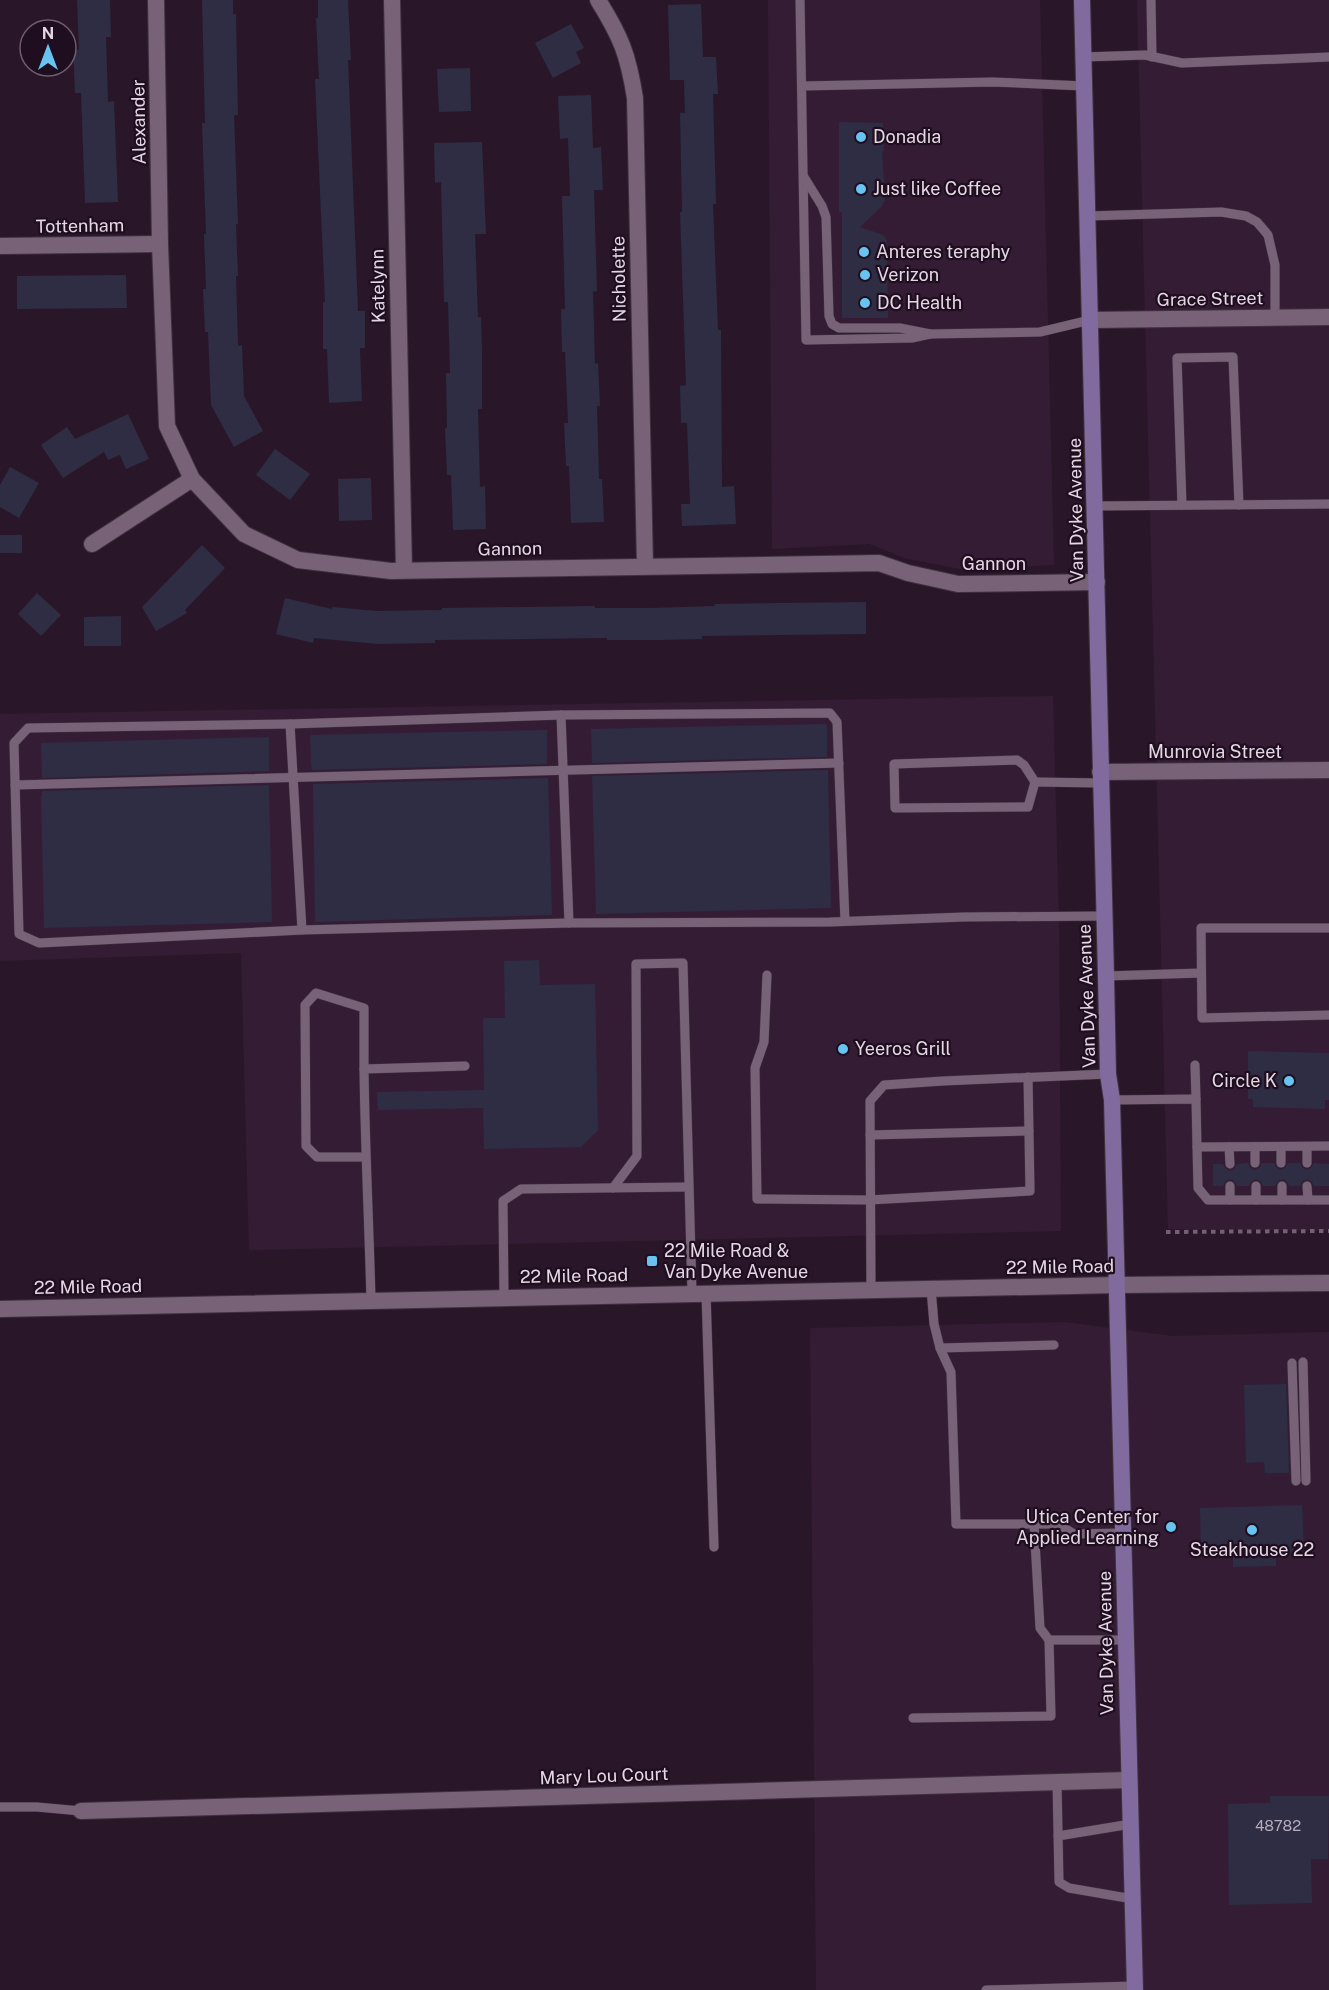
<svg xmlns="http://www.w3.org/2000/svg" width="1329" height="1990" font-family="'Public Sans',sans-serif">
<style>
.built{fill:#341d34}
.building{fill:#2e2d44}
.lines{fill:none;stroke-linecap:round;stroke-linejoin:round}
.service-casing{stroke:#3f323f;stroke-width:10}
.minor-casing{stroke:#3f323f;stroke-width:18}
.tertiary-casing{stroke:#3f323f;stroke-width:18}
.secondary-casing{stroke:#3f323f;stroke-width:18}
.path{stroke:#716171;stroke-width:4;stroke-dasharray:4.5 4.5;stroke-linecap:butt}
.service{stroke:#786277;stroke-width:9}
.minor{stroke:#786277;stroke-width:16}
.tertiary{stroke:#786277;stroke-width:16}
.secondary{stroke:#816b9e;stroke-width:16}
.poi-dot{fill:#69c3f1;stroke:#1f0e1f;stroke-width:2}
.labels{text-anchor:middle;stroke-width:4.5;stroke-linejoin:round;paint-order:stroke}
.number-label{font-size:15px;fill:#b6acbb}
.street-label{font-size:18px;fill:#e4d7e3;stroke:#1f0e1f}
.poi-label{font-size:18px;fill:#e4d7e3;stroke:#1f0e1f;text-anchor:start}
</style>
<rect width="100%" height="100%" fill="#291729"/>
<!-- built -->
<g class="built">
<path d="M 768,0 L 1040,0 L 1054,565 L 965,570 L 904,558 L 870,544 L 772,549 Z"/>
<path d="M 1137,0 L 1329,0 L 1329,1231 L 1168,1229 Z"/>
<path d="M 1053,696 L 1059,927 L 1061,1231 L 249,1250 L 241,953 L 0,961 L 0,714 Z"/>
<path d="M 1065,1322 L 1172,1336 L 1329,1332 L 1329,1990 L 816,1990 L 810,1328 Z"/>
</g>
<!-- building -->
<g class="building">
<path d="M 77,0 L 110,0 L 111,37 L 106,37 L 108,102 L 114,101 L 118,202 L 85,203 L 81,93 L 75,93 L 73,50 L 79,50 Z"/>
<path d="M 202,0 L 233,0 L 233,14 L 236,14 L 238,115 L 234,115 L 238,224 L 236,224 L 238,276 L 236,276 L 238,346 L 242,345 L 244,396 L 263,431 L 234,447 L 211,405 L 208,332 L 205,332 L 203,289 L 206,289 L 204,234 L 206,234 L 202,123 L 205,123 Z"/>
<path d="M 318,0 L 348,0 L 351,60 L 348,60 L 358,311 L 365,311 L 365,348 L 360,348 L 362,401 L 329,403 L 327,349 L 323,349 L 323,302 L 325,302 L 315,79 L 319,79 L 316,18 L 318,18 Z"/>
<path d="M 701,4 L 703,57 L 716,57 L 718,94 L 713,94 L 716,204 L 713,204 L 718,330 L 721,330 L 722,487 L 734,486 L 736,524 L 682,526 L 681,504 L 690,504 L 687,423 L 681,423 L 680,386 L 686,385 L 680,212 L 682,212 L 680,113 L 685,113 L 684,80 L 670,80 L 668,5 Z"/>
<path d="M 571,24 L 584,48 L 576,52 L 581,63 L 553,78 L 535,43 Z"/>
<path d="M 470,68 L 471,111 L 439,112 L 437,69 Z"/>
<path d="M 591,95 L 593,148 L 601,147 L 603,190 L 594,190 L 597,291 L 593,292 L 595,364 L 598,363 L 600,406 L 597,406 L 599,479 L 602,479 L 604,522 L 571,523 L 569,466 L 566,466 L 564,423 L 568,423 L 565,352 L 562,352 L 561,309 L 565,309 L 562,196 L 570,196 L 568,138 L 560,139 L 558,96 Z"/>
<path d="M 839,122 L 883,123 L 884,151 L 882,151 L 885,200 L 881,207 L 860,227 L 883,235 L 887,241 L 888,318 L 842,318 L 842,212 L 839,212 Z"/>
<path d="M 482,142 L 486,234 L 475,234 L 478,317 L 481,317 L 482,352 L 482,409 L 478,409 L 480,487 L 485,486 L 486,529 L 453,530 L 451,475 L 447,475 L 445,428 L 447,428 L 446,373 L 450,373 L 448,302 L 444,302 L 441,182 L 435,183 L 434,143 Z"/>
<path d="M 126,275 L 127,308 L 17,309 L 17,276 Z"/>
<path d="M 128,414 L 149,459 L 126,469 L 120,455 L 108,460 L 104,452 L 63,478 L 41,445 L 67,427 L 75,439 Z"/>
<path d="M 275,449 L 310,474 L 290,500 L 256,475 Z"/>
<path d="M 10,467 L 39,483 L 19,518 L 0,507 L 0,485 Z"/>
<path d="M 371,478 L 372,520 L 339,521 L 338,479 Z"/>
<rect x="0" y="535" width="22" height="18"/>
<path d="M 202,545 L 225,568 L 185,610 L 187,613 L 156,631 L 142,607 Z"/>
<path d="M 37,593 L 61,615 L 41,636 L 18,614 Z"/>
<path d="M 285,598 L 332,609 L 332,607 L 377,611 L 442,610 L 442,608 L 595,606 L 595,608 L 650,608 L 715,606 L 714,604 L 866,602 L 866,634 L 702,636 L 702,639 L 659,640 L 607,640 L 607,638 L 435,640 L 435,643 L 378,644 L 314,638 L 313,643 L 276,634 Z"/>
<path d="M 121,616 L 121,646 L 84,646 L 84,617 Z"/>
<path d="M 827,724 L 827,757 L 592,763 L 591,729 Z"/>
<path d="M 547,730 L 547,764 L 312,770 L 311,763 L 310,735 Z"/>
<path d="M 269,737 L 269,771 L 42,778 L 41,743 Z"/>
<path d="M 828,770 L 831,908 L 596,914 L 592,776 Z"/>
<path d="M 548,778 L 552,915 L 315,922 L 313,784 Z"/>
<path d="M 269,785 L 272,922 L 44,928 L 41,796 L 42,796 L 42,791 Z"/>
<path d="M 539,960 L 540,985 L 595,984 L 598,1130 L 581,1147 L 484,1149 L 483,1108 L 378,1110 L 377,1092 L 484,1090 L 483,1018 L 505,1018 L 504,961 Z"/>
<path d="M 1248,1051 L 1329,1053 L 1329,1100 L 1325,1100 L 1325,1109 L 1253,1107 L 1253,1099 L 1248,1099 Z"/>
<path d="M 1248,1163 L 1250,1167 L 1254,1170 L 1259,1168 L 1262,1163 L 1274,1163 L 1276,1167 L 1280,1170 L 1285,1168 L 1288,1163 L 1300,1163 L 1302,1167 L 1306,1170 L 1311,1168 L 1314,1163 L 1329,1164 L 1329,1186 L 1314,1186 L 1312,1182 L 1307,1179 L 1303,1181 L 1300,1186 L 1289,1186 L 1287,1182 L 1283,1179 L 1278,1181 L 1275,1186 L 1263,1186 L 1261,1182 L 1257,1179 L 1252,1181 L 1249,1186 L 1237,1186 L 1235,1182 L 1231,1179 L 1226,1181 L 1223,1186 L 1213,1186 L 1213,1164 L 1223,1164 L 1225,1168 L 1230,1171 L 1234,1169 L 1237,1164 Z"/>
<path d="M 1286,1384 L 1289,1473 L 1265,1473 L 1264,1462 L 1246,1463 L 1244,1385 Z"/>
<path d="M 1302,1505 L 1304,1552 L 1276,1553 L 1276,1566 L 1233,1567 L 1233,1552 L 1201,1553 L 1200,1508 Z"/>
<path d="M 1270,1796 L 1329,1796 L 1328,1859 L 1311,1859 L 1312,1903 L 1229,1905 L 1228,1804 L 1270,1803 Z"/>
</g>
<g class="lines">
<!-- service casing -->
<g class="service-casing">
<g id="service">
<path d="M 800,0 L 806,340 L 912,338 L 930,334"/>
<path d="M 1151,0 L 1152,57"/>
<path d="M 1084,57 L 1145,55 L 1182,63 L 1329,57"/>
<path d="M 802,86 L 993,82 L 1084,86"/>
<path d="M 804,177 L 822,206 L 826,217 L 829,316 L 832,324 L 839,328 L 900,328 L 930,334 L 1040,332 L 1090,320"/>
<path d="M 1088,216 L 1221,212 L 1246,216 L 1257,222 L 1268,235 L 1275,265 L 1275,318"/>
<path d="M 1182,505 L 1177,358 L 1233,357 L 1239,505"/>
<path d="M 1095,506 L 1329,504"/>
<path d="M 561,715 L 569,923"/>
<path d="M 290,724 L 302,930"/>
<path d="M 1017,760 L 1024,765 L 1035,782 L 1028,807 L 895,808 L 894,764 Z"/>
<path d="M 1035,782 L 1101,783"/>
<path d="M 15,785 L 839,763"/>
<path d="M 845,921 L 837,722 L 830,713 L 561,715 L 290,724 L 28,728 L 14,743 L 19,934 L 39,943 L 302,930 L 569,923 L 830,922 L 964,917 L 1104,916"/>
<path d="M 1329,928 L 1201,928 L 1202,1018 L 1329,1015"/>
<path d="M 767,975 L 764,1042 L 755,1068 L 757,1199 L 869,1200 L 1030,1191 L 1028,1077"/>
<path d="M 1106,976 L 1201,973"/>
<path d="M 1195,1065 L 1196,1099"/>
<path d="M 364,1069 L 364,1008 L 316,993 L 305,1005 L 306,1146 L 317,1157 L 365,1157"/>
<path d="M 1112,1100 L 1196,1099 L 1197,1147 L 1329,1146"/>
<path d="M 870,1135 L 1029,1131"/>
<path d="M 1197,1147 L 1198,1188 L 1208,1200 L 1329,1200"/>
<path d="M 1229,1147 L 1230,1164"/>
<path d="M 1255,1147 L 1255,1163"/>
<path d="M 1281,1147 L 1281,1163"/>
<path d="M 1307,1147 L 1307,1163"/>
<path d="M 1230,1186 L 1230,1200"/>
<path d="M 1256,1186 L 1256,1200"/>
<path d="M 1282,1186 L 1282,1200"/>
<path d="M 1307,1186 L 1308,1200"/>
<path d="M 613,1188 L 637,1156 L 636,964 L 683,963 L 692,1294"/>
<path d="M 931,1289 L 934,1324 L 940,1348 L 951,1372 L 956,1524 L 1034,1524"/>
<path d="M 871,1290 L 870,1101 L 884,1085 L 943,1081 L 1108,1074"/>
<path d="M 706,1293 L 714,1547"/>
<path d="M 504,1297 L 503,1201 L 521,1189 L 688,1187"/>
<path d="M 371,1300 C 369,1223 365,1146 364,1069 L 465,1066"/>
<path d="M 940,1348 L 1054,1345"/>
<path d="M 1303,1362 L 1306,1481"/>
<path d="M 1292,1363 L 1296,1481"/>
<path d="M 1123,1533 L 1074,1534 L 1058,1524 L 1034,1524 L 1040,1628 L 1049,1640 L 1126,1640"/>
<path d="M 913,1718 L 1051,1716 L 1049,1640"/>
<path d="M 1057,1782 L 1059,1882 L 1069,1888 L 1133,1899"/>
<path d="M 0,1807 L 37,1807 L 81,1811"/>
<path d="M 1058,1836 L 1131,1824"/>
<path d="M 986,1990 L 1135,1986"/>
</g>
</g>
<!-- minor casing -->
<g class="minor-casing">
<g id="minor">
<path d="M 156,0 L 160,244 L 167,426 L 192,479 L 244,534 L 298,560 L 391,571 L 879,563 L 908,573 L 958,584 L 1097,582"/>
<path d="M 392,0 L 404,570"/>
<path d="M 598,0 C 621,37 628,54 635,98 L 645,566"/>
<path d="M 0,246 L 160,244"/>
<path d="M 1090,320 L 1329,317"/>
<path d="M 92,544 L 192,479"/>
<path d="M 1100,772 L 1329,770"/>
<path d="M 81,1811 L 1129,1780"/>
</g>
</g>
<!-- tertiary casing -->
<g class="tertiary-casing">
<path id="tertiary" d="M 0,1309 L 1116,1285 L 1329,1283"/>
</g>
<!-- secondary casing -->
<g class="secondary-casing">
<path id="secondary" d="M 1082,0 L 1106,976 L 1108,1074 L 1112,1100 L 1135,1990"/>
</g>
<!-- path -->
<path class="path" d="M 1166,1232 L 1329,1231"/>
<!-- service -->
<use href="#service" class="service"/>
<!-- minor -->
<use href="#minor" class="minor"/>
<!-- tertiary -->
<use href="#tertiary" class="tertiary"/>
<!-- secondary -->
<use href="#secondary" class="secondary"/>
</g>
<!-- markers -->
<g class="poi-dot">
<circle cx="861" cy="137" r="6"/>
<circle cx="861" cy="189" r="6"/>
<circle cx="864" cy="252" r="6"/>
<circle cx="865" cy="275" r="6"/>
<circle cx="865" cy="303" r="6"/>
<circle cx="843" cy="1049" r="6"/>
<circle cx="1289" cy="1081" r="6"/>
<rect x="646" y="1255" width="12" height="12" rx="3"/>
<circle cx="1171" cy="1527" r="6"/>
<circle cx="1252" cy="1530" r="6"/>
</g>
<g class="labels">
<!-- number labels -->
<g class="number-label">
<text x="1278" y="1831">48782</text>
</g>
<!-- street labels -->
<g class="street-label">
<text transform="translate(139 122) rotate(-91)" y="6">Alexander</text>
<text transform="translate(80 226) rotate(-1)" y="6">Tottenham</text>
<text transform="translate(619 279) rotate(-91)" y="6">Nicholette</text>
<text transform="translate(378 286) rotate(-91)" y="6">Katelynn</text>
<text transform="translate(1210 299) rotate(-1)" y="6">Grace Street</text>
<text transform="translate(1076 510) rotate(-91)" y="6">Van Dyke Avenue</text>
<text transform="translate(510 549) rotate(-1)" y="6">Gannon</text>
<text x="994" y="570">Gannon</text>
<text x="1215" y="758">Munrovia Street</text>
<text transform="translate(1087 996) rotate(-92)" y="6">Van Dyke Avenue</text>
<text transform="translate(1060 1267) rotate(-1)" y="6">22 Mile Road</text>
<text transform="translate(574 1276) rotate(-1)" y="6">22 Mile Road</text>
<text transform="translate(88 1287) rotate(-1)" y="6">22 Mile Road</text>
<text transform="translate(1106 1643) rotate(-91)" y="6">Van Dyke Avenue</text>
<text transform="translate(604 1776) rotate(-2)" y="6">Mary Lou Court</text>
</g>
<!-- poi labels -->
<g class="poi-label">
<text x="873" y="143">Donadia</text>
<text x="873" y="195">Just like Coffee</text>
<text x="876" y="258">Anteres teraphy</text>
<text x="877" y="281">Verizon</text>
<text x="877" y="309">DC Health</text>
<text x="855" y="1055">Yeeros Grill</text>
<text x="1277" y="1087" text-anchor="end">Circle K</text>
<text x="664" y="1257">22 Mile Road &amp;<tspan x="664" dy="21">Van Dyke Avenue</tspan></text>
<text x="1159" y="1523" text-anchor="end">Utica Center for<tspan x="1159" dy="21">Applied Learning</tspan></text>
<text x="1252" y="1556" text-anchor="middle">Steakhouse 22</text>
</g>
</g>
<!-- north arrow -->
<g transform="translate(48 48)"><circle r="28" fill="#1f0e1f" stroke="#6e5e6d" stroke-width="1.5"/>
<path d="M0-4.5L10 22L0 15L-10 22Z" fill="#69c3f1"/>
<text y="-9" font-size="16" font-weight="bold" text-anchor="middle" fill="#e4d7e3">N</text>
</g>
</svg>
